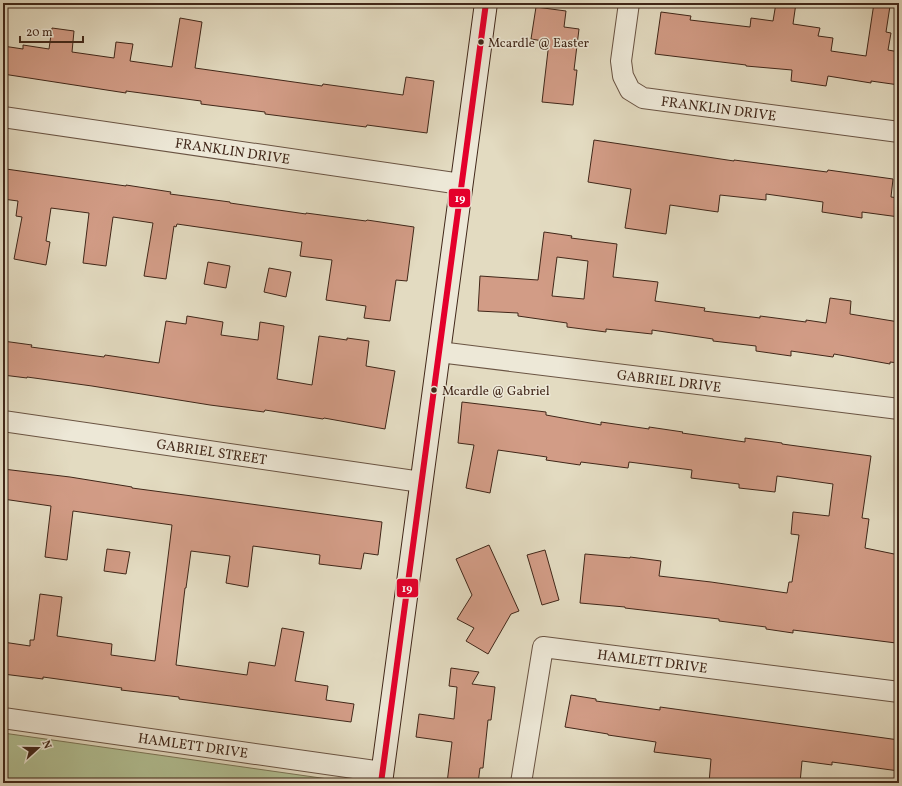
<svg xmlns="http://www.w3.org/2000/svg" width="902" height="786" font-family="Vollkorn,serif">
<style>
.green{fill:#b2c094;stroke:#7a7456}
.building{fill:#d29c86;stroke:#412719;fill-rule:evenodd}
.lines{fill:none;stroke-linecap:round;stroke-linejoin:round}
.minor-casing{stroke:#6a5443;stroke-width:22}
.secondary-casing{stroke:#412719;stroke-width:24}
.minor{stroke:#ede8d7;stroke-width:20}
.secondary{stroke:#ede8d7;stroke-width:22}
.bus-1-casing{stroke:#ede8d7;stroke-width:9}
.bus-1{stroke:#e4002b;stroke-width:6}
.bus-dot{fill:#412719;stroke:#ede8d7;stroke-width:1.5}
.labels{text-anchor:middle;stroke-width:3;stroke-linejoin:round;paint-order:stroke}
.bus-label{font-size:13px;fill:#412719;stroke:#ede8d7;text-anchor:start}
.street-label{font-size:14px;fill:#412719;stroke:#ede8d7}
.line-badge{stroke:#ede8d7;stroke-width:1.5}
.badge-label{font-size:11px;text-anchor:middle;font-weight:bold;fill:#fff}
</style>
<rect width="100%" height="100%" fill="#e3dbc1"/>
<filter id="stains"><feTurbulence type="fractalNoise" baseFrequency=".005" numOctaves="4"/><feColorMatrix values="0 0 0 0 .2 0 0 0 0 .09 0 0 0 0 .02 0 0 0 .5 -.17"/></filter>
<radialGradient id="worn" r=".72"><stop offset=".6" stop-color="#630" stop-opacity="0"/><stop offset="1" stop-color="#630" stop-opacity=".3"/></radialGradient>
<!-- green -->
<path class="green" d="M 3,733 L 342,781 L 342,783 L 3,783 Z"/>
<!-- building -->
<g class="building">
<path d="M 776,3 L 796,3 L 793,24 L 820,28 L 818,36 L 833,38 L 831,51 L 866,56 L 874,3 L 890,6 L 886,32 L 891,33 L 888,50 L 899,52 L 899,85 L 871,81 L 871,83 L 828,76 L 826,86 L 791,81 L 792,70 L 746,66 L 746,65 L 655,54 L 661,12 L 691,16 L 690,20 L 750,27 L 751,18 L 773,21 Z"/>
<path d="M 536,7 L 566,11 L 564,27 L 579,29 L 574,70 L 577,70 L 573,105 L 542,102 L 549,42 L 531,39 Z"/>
<path d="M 180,18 L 202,22 L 195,68 L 322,86 L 323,84 L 403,95 L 406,77 L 434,81 L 427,133 L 367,125 L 366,127 L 265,114 L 265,112 L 201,104 L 201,101 L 126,91 L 126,93 L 3,74 L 3,46 L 23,49 L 23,45 L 49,49 L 52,28 L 74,31 L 72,52 L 114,58 L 116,42 L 133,44 L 130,61 L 172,67 Z"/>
<path d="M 594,140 L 734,161 L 734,160 L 827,172 L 828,170 L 893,179 L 891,197 L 899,198 L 899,217 L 862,212 L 862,218 L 822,212 L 823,202 L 766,194 L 766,200 L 720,195 L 718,212 L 670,205 L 666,234 L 625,228 L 631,189 L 588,182 Z"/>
<path d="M 6,169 L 126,186 L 126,185 L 171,192 L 170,194 L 230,202 L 230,203 L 306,214 L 306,213 L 366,221 L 367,220 L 414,227 L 407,281 L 396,280 L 390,321 L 364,318 L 366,306 L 326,300 L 332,260 L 300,256 L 302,242 L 177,224 L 176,227 L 174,226 L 166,279 L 144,276 L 153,223 L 113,217 L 106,266 L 83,263 L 89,213 L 51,208 L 46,241 L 50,242 L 46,265 L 14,259 L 22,217 L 16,216 L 18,201 L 3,199 L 3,193 Z"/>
<path d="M 544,232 L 572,236 L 571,238 L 617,244 L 613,277 L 658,282 L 655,301 L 705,308 L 704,311 L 760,318 L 760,316 L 806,322 L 806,320 L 826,323 L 830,298 L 851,301 L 850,314 L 899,322 L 899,363 L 890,362 L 890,364 L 834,354 L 833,357 L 791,351 L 791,356 L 756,351 L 756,346 L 713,341 L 713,339 L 652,330 L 652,334 L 606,329 L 606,332 L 567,327 L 567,323 L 518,316 L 518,313 L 478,311 L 480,276 L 538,280 ZM 557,257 L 588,261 L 584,299 L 552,296 Z"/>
<path d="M 208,262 L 230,266 L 226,288 L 204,284 Z"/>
<path d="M 269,268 L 291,272 L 286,297 L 264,292 Z"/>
<path d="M 187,316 L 223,322 L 221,335 L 258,340 L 260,322 L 284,326 L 277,379 L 312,385 L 319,336 L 347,340 L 347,338 L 369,341 L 366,366 L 395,371 L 385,429 L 324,418 L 323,419 L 265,410 L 264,412 L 210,405 L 92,386 L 27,377 L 27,378 L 3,375 L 3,341 L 32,345 L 31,347 L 104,357 L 105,355 L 159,363 L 166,321 L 186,324 Z"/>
<path d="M 462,402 L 546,412 L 546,415 L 601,425 L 601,422 L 649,429 L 649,427 L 683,432 L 682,433 L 745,442 L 745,438 L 782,443 L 782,444 L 871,456 L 862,518 L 869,519 L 865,548 L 899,555 L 899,617 L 896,643 L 793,630 L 793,633 L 766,629 L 766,627 L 719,621 L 719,619 L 625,608 L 625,607 L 580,603 L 585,554 L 630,558 L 630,557 L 661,561 L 659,576 L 711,582 L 787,593 L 789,582 L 792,582 L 799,535 L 791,534 L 793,512 L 829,516 L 833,484 L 777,476 L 775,492 L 739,488 L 739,484 L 691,478 L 692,470 L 629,462 L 628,468 L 581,462 L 580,465 L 546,460 L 547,457 L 498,450 L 490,493 L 466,488 L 474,445 L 458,443 Z"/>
<path d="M 3,469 L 70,477 L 132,487 L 132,488 L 207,498 L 382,522 L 378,555 L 364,553 L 361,569 L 319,564 L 320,555 L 253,546 L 248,587 L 226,583 L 230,556 L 191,551 L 186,588 L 185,588 L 176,665 L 247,675 L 249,662 L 275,666 L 282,628 L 304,632 L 295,681 L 328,686 L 326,700 L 354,704 L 351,722 L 179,699 L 179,697 L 121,690 L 122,688 L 43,677 L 43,679 L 3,674 L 3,642 L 30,646 L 30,640 L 34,640 L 40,594 L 62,597 L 57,636 L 112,644 L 111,655 L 155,661 L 172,525 L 73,511 L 67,560 L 45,557 L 51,506 L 3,499 Z"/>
<path d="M 489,545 L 519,611 L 511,614 L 488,654 L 466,641 L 474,628 L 457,619 L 472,595 L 456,559 Z"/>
<path d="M 107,549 L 130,552 L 126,574 L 104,571 Z"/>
<path d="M 545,550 L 559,600 L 542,605 L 527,555 Z"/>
<path d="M 451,668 L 479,672 L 472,684 L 495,687 L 491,720 L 488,720 L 483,768 L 480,768 L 478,783 L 447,783 L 452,742 L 416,737 L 419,714 L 454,719 L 457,687 L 449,686 Z"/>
<path d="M 571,695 L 596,699 L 596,701 L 660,710 L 660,707 L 899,740 L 899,771 L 832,762 L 832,765 L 802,761 L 800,783 L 709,783 L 711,759 L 654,752 L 656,742 L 608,735 L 608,734 L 565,727 Z"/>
</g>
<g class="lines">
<!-- minor casing -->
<g class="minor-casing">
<g id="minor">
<path id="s1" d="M 629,3 L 621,61 L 623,76 L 630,90 L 643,98 L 899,132"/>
<path id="s2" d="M 3,117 L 461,184"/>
<path id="s3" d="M 439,352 L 899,409"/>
<path id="s4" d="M 3,421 L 421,482"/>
<path id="s5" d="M 3,718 L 382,772"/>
<path id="s6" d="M 521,783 L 543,647 L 899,692"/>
</g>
</g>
<!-- secondary casing -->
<g class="secondary-casing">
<path id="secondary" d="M 381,783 L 486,3"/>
</g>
<!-- minor -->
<use href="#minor" class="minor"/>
<!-- secondary -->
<use href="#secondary" class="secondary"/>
<!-- bus-1 casing -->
<g class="bus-1-casing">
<path id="bus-1" d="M 381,783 L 486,3"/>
</g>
<!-- bus-1 -->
<use href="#bus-1" class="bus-1"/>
</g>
<!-- markers -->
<g class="bus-dot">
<circle cx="481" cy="42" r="3.5"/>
<circle cx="434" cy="390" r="3.5"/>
</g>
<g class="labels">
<!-- bus labels -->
<g class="bus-label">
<text x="488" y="47">Mcardle @ Easter</text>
<text x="442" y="395">Mcardle @ Gabriel</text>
</g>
<!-- street labels -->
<g class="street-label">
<text dy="5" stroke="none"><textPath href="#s1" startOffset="181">FRANKLIN DRIVE</textPath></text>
<text dy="5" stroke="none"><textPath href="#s2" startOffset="232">FRANKLIN DRIVE</textPath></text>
<text dy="5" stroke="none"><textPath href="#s3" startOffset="232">GABRIEL DRIVE</textPath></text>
<text dy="5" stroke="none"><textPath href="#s4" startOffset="211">GABRIEL STREET</textPath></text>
<text dy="5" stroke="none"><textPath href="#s6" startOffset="248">HAMLETT DRIVE</textPath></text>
<text dy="5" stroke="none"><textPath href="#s5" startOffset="192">HAMLETT DRIVE</textPath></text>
</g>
</g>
<g class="line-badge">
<rect x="448" y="188" width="23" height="20" rx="4" fill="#e4002b"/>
<rect x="396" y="578" width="23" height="20" rx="4" fill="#e4002b"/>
</g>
<g class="badge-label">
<text x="460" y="202">19</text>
<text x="407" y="592">19</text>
</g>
<!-- margin -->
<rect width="902" height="786" fill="none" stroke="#e3dbc1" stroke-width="16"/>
<rect x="4" y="4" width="894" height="778" fill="none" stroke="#412719" stroke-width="2"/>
<rect x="8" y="8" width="886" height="770" fill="none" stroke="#412719"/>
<!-- north arrow -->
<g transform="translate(38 748) rotate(69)" stroke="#ede8d7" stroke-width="3" paint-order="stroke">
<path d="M0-3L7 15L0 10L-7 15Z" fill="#412719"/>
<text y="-6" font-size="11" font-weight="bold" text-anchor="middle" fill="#412719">N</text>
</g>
<!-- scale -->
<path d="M20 36v6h63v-6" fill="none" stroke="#412719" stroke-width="2"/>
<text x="26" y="36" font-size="12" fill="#412719" stroke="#ede8d7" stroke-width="3" paint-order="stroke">20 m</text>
<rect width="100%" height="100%" filter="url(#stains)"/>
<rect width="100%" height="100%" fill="url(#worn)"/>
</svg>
